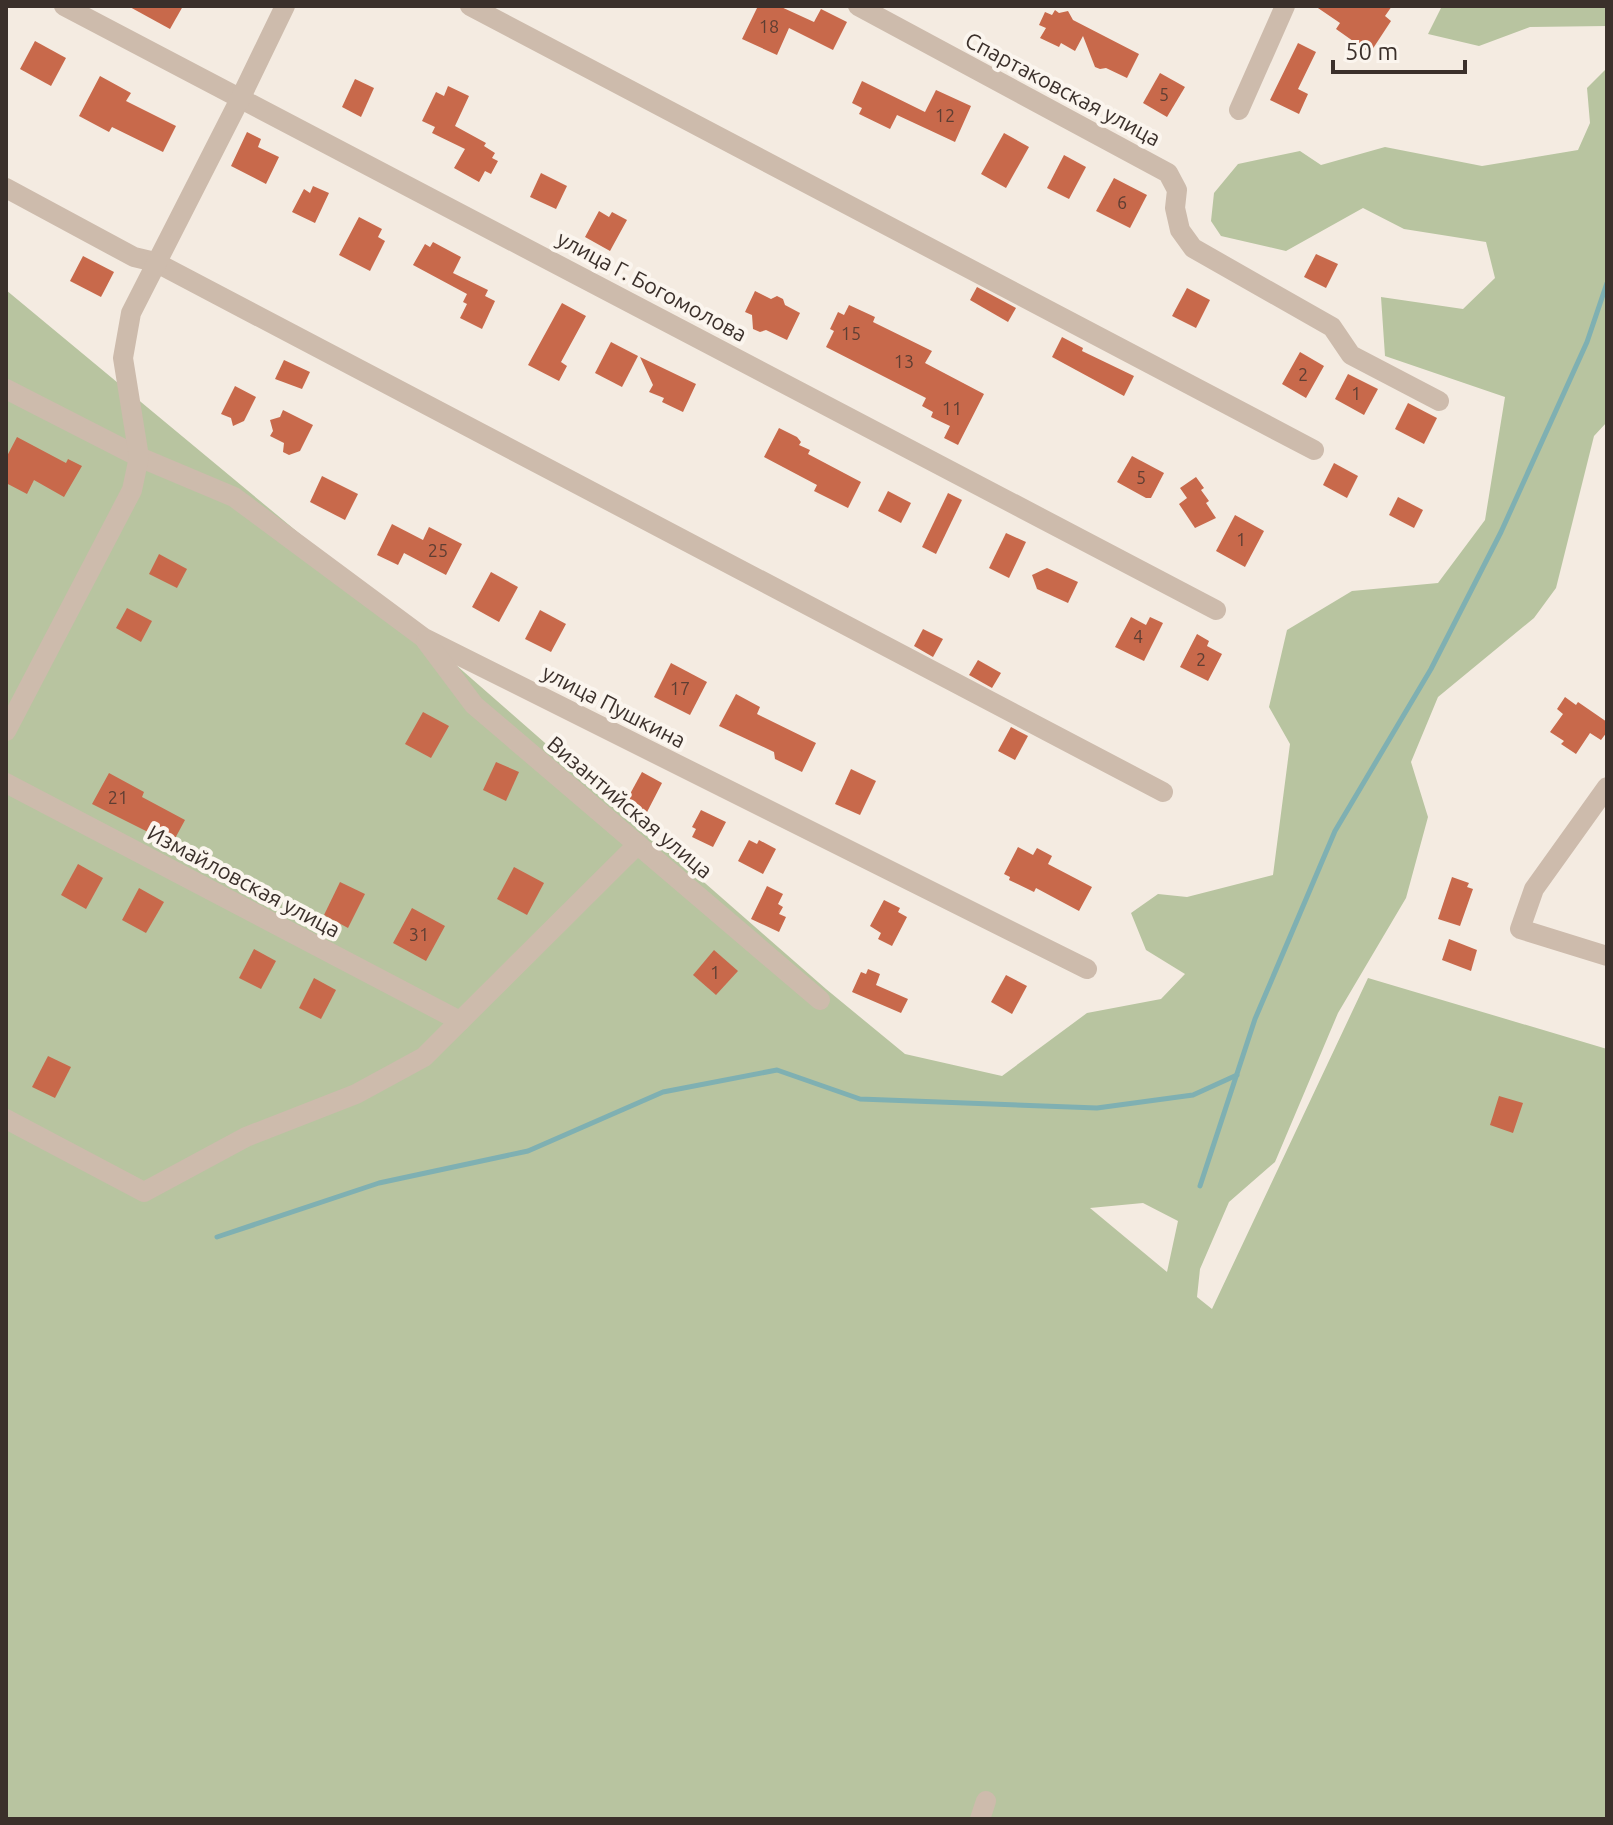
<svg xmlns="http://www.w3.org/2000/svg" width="1613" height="1825" font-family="Ubuntu,sans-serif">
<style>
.green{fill:#b8c4a0;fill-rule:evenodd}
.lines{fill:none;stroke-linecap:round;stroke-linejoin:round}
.stream{stroke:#7fb0b2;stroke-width:5}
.building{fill:#c8694b}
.minor{stroke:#cdbbac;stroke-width:20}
.labels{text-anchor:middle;stroke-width:8;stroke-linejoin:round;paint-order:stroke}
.number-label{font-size:18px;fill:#5e3e33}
.street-label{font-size:22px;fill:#3b302b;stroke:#fbf5ee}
</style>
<rect width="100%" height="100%" fill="#f4ebe1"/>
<!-- green -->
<g class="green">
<path d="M 1442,6 L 1607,6 L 1607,26 L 1530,27 L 1479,46 L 1428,34 Z"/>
<path d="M 1607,68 L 1607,422 L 1594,436 L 1556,588 L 1534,618 L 1438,697 L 1411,762 L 1428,817 L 1406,898 L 1338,1013 L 1275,1162 L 1229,1202 L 1200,1269 L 1197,1297 L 1212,1309 L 1368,978 L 1607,1049 L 1607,1819 L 6,1819 L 6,290 L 424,637 L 826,989 L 905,1054 L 1002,1076 L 1087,1013 L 1161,999 L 1185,974 L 1146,950 L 1131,913 L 1158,894 L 1187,897 L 1273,875 L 1290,744 L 1269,707 L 1287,630 L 1352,591 L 1438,583 L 1485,520 L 1505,397 L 1385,356 L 1381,297 L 1463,309 L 1495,278 L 1486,242 L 1404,229 L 1363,208 L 1286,251 L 1221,236 L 1211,221 L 1214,193 L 1238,164 L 1300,151 L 1321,165 L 1385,147 L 1482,166 L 1578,150 L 1590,123 L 1587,88 ZM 1143,1203 L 1178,1221 L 1167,1272 L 1090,1208 Z"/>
</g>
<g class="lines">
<!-- stream -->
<g class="stream">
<path d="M 1200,1186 L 1255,1019 L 1335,831 L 1431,669 L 1501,532 L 1587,342 L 1607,283"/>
<path d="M 217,1237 L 379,1183 L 528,1151 L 663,1092 L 777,1070 L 860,1099 L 1097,1108 L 1193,1095 L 1237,1075"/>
</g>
</g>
<!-- building -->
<g class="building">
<path d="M 128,6 L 183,6 L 170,29 Z"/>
<path d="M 762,6 L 779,6 L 814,22 L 821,9 L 847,22 L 833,50 L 789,28 L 777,55 L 742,39 L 757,8 Z"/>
<path d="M 1315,6 L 1392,6 L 1385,16 L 1391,21 L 1370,53 L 1336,29 L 1340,23 Z"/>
<path d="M 1055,10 L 1059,13 L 1068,11 L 1073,20 L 1139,54 L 1127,78 L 1106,68 L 1100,69 L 1095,67 L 1083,36 L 1075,51 L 1061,43 L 1059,47 L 1040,38 L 1046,28 L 1039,25 L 1045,12 L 1052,15 Z"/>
<path d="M 35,41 L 66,58 L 51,86 L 20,69 Z"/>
<path d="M 1298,43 L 1316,52 L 1298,89 L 1308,94 L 1299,114 L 1270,100 Z"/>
<path d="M 1160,73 L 1185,87 L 1167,117 L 1143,103 Z"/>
<path d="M 100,76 L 131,93 L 126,101 L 176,126 L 163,152 L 112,127 L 109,132 L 79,116 Z"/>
<path d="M 355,79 L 374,88 L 361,117 L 342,107 Z"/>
<path d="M 862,81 L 925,112 L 936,90 L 971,106 L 955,142 L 897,115 L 890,129 L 859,114 L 862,108 L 852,103 Z"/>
<path d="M 448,86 L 469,96 L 455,126 L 486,143 L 484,146 L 495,153 L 492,158 L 498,161 L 491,174 L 485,171 L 479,182 L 454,168 L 465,149 L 432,133 L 435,127 L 422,121 L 436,92 L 444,96 Z"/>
<path d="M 247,132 L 261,139 L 258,147 L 279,157 L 266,184 L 231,166 Z"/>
<path d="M 1004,133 L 1029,147 L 1006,188 L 981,174 Z"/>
<path d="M 1064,155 L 1086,167 L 1069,199 L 1047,188 Z"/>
<path d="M 541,173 L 567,186 L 556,209 L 530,197 Z"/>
<path d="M 1114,178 L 1147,195 L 1130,228 L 1096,211 Z"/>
<path d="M 313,186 L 329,193 L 315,223 L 292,212 L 304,189 L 310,193 Z"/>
<path d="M 599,211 L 609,217 L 612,212 L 627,220 L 610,251 L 585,237 Z"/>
<path d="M 359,217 L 382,229 L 378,237 L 385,241 L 370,271 L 339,255 Z"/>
<path d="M 433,242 L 461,257 L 453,273 L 488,290 L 485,296 L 495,301 L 482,329 L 460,318 L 467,304 L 463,302 L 467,294 L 413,265 L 425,244 L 430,247 Z"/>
<path d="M 1316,254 L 1338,264 L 1326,288 L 1304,277 Z"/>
<path d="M 83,256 L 114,272 L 101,297 L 70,281 Z"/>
<path d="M 977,287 L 1016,308 L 1008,322 L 970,300 Z"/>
<path d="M 1187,288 L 1210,300 L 1196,328 L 1172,316 Z"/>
<path d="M 755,291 L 771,299 L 777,296 L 783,299 L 785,305 L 800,313 L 787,340 L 766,330 L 760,332 L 753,329 L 752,315 L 745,312 Z"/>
<path d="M 562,303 L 586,316 L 561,362 L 567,366 L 559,381 L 528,365 Z"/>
<path d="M 849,305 L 875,317 L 873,322 L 932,351 L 925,363 L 984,394 L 958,445 L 944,438 L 950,426 L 931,417 L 933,412 L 922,406 L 926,398 L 826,347 L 834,331 L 830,329 L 838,312 L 844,315 Z"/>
<path d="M 1062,337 L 1083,348 L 1082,351 L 1134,376 L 1124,396 L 1052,357 Z"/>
<path d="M 611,342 L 638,356 L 622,387 L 595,373 Z"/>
<path d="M 1300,352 L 1324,366 L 1306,398 L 1282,384 Z"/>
<path d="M 640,357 L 696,384 L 683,412 L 662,402 L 664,398 L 649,392 L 653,385 Z"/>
<path d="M 284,360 L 310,372 L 302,389 L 275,379 Z"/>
<path d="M 1348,374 L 1378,389 L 1364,415 L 1335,399 Z"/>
<path d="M 235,386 L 256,397 L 244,421 L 233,426 L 231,418 L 221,414 Z"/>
<path d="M 1408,403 L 1437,418 L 1424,444 L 1395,429 Z"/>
<path d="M 283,410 L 313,425 L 300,451 L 289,455 L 283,452 L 284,443 L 270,436 L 273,431 L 270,420 L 280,417 Z"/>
<path d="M 779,428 L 797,437 L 801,442 L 799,445 L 810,450 L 808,454 L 861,482 L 848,508 L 814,491 L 817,485 L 764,457 Z"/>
<path d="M 17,437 L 66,463 L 68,459 L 82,466 L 64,497 L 34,480 L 27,494 L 6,483 L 6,458 Z"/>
<path d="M 1132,456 L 1164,473 L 1151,498 L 1146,498 L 1117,482 Z"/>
<path d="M 1334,463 L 1358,476 L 1347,498 L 1323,485 Z"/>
<path d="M 322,476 L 358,494 L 345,520 L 310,502 Z"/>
<path d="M 1196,477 L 1204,488 L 1201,490 L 1209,501 L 1206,503 L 1216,518 L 1195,528 L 1179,504 L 1187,498 L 1180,488 Z"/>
<path d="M 888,491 L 911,503 L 901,523 L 878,511 Z"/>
<path d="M 948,493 L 962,500 L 936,554 L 922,547 Z"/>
<path d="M 1398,497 L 1423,510 L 1414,528 L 1389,515 Z"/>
<path d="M 1235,515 L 1264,531 L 1245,567 L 1216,551 Z"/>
<path d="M 392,524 L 423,540 L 429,527 L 462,544 L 446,575 L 404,553 L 398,565 L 377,555 Z"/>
<path d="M 1006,533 L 1026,542 L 1009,578 L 989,568 Z"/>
<path d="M 159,554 L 187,569 L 177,588 L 149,574 Z"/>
<path d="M 1047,568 L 1078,582 L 1068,603 L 1037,589 L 1032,575 Z"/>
<path d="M 491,572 L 518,587 L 499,622 L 472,607 Z"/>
<path d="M 127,608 L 152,621 L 141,642 L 116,628 Z"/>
<path d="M 540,610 L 566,624 L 551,652 L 525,639 Z"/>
<path d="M 1131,617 L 1146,625 L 1150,617 L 1163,623 L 1144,661 L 1115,647 Z"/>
<path d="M 923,629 L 943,639 L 933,657 L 914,646 Z"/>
<path d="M 1197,634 L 1209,641 L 1207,646 L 1222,654 L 1208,681 L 1180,667 Z"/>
<path d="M 978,660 L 1001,673 L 992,688 L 969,675 Z"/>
<path d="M 671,663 L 707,682 L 690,715 L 654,697 Z"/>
<path d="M 736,694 L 760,707 L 757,714 L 816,743 L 802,772 L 775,759 L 774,752 L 719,726 Z"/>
<path d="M 1565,697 L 1576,705 L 1578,702 L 1607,722 L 1607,732 L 1601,740 L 1590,733 L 1576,754 L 1561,744 L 1564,741 L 1550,732 L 1563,714 L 1557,709 Z"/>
<path d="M 423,712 L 449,726 L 431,758 L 405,744 Z"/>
<path d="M 1011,727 L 1028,736 L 1015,760 L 998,751 Z"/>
<path d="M 496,762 L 519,772 L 506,801 L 483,790 Z"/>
<path d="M 851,769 L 876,781 L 860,815 L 835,804 Z"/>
<path d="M 642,772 L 662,783 L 645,816 L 624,805 Z"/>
<path d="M 109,773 L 144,792 L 142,797 L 185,820 L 172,844 L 92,804 Z"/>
<path d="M 701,810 L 726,822 L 713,847 L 692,837 L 696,829 L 692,827 Z"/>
<path d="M 749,840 L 757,844 L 759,840 L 776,849 L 763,874 L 738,861 Z"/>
<path d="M 1018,847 L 1033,855 L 1037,848 L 1052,856 L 1048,864 L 1092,887 L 1079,911 L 1036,888 L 1034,892 L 1009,880 L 1010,877 L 1004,874 Z"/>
<path d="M 78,864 L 103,878 L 86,909 L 61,895 Z"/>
<path d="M 514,867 L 544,883 L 527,915 L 497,899 Z"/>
<path d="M 1452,877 L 1469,883 L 1467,887 L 1473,889 L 1460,926 L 1438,919 Z"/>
<path d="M 340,882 L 365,894 L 348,928 L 324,915 Z"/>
<path d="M 767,886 L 783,894 L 778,904 L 783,907 L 779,914 L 786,917 L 779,932 L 751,919 Z"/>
<path d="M 139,888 L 164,902 L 146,933 L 122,920 Z"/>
<path d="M 884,900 L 900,908 L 898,912 L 907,917 L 892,946 L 878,939 L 881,933 L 870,926 Z"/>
<path d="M 412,908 L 445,926 L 426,961 L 393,943 Z"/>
<path d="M 1449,939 L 1477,950 L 1471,971 L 1442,960 Z"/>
<path d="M 254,949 L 276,961 L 261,989 L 239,978 Z"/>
<path d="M 714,950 L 738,971 L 716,995 L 693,975 Z"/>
<path d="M 868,969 L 880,974 L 876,985 L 908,999 L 901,1013 L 852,992 L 861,972 L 866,974 Z"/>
<path d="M 1006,975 L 1027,986 L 1012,1014 L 991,1002 Z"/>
<path d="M 314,978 L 336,990 L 321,1019 L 299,1008 Z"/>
<path d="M 48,1056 L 71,1067 L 55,1098 L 32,1087 Z"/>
<path d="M 1499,1096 L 1523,1103 L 1513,1133 L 1490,1125 Z"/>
</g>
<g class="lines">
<!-- minor -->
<g class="minor">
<path d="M 64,6 L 1216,610"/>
<path d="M 470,6 L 1314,450"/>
<path d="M 858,6 L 1168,173 L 1177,190 L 1175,208 L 1180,230 L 1193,248 L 1332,327 L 1351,355 L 1439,401"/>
<path d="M 1239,110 L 1285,6"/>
<path d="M 6,188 L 134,257 L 155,262 L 1163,792"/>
<path d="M 6,389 L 139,457 L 234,497 L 424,638 L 1087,969"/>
<path d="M 426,641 L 474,705 L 820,1000"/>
<path d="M 6,731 L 132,490 L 139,457 L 123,358 L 131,313 L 241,97 L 285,6"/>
<path d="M 6,783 L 460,1021"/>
<path d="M 1607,787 L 1534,889 L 1520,929 L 1607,956"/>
<path d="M 6,1119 L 144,1192 L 246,1137 L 356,1094 L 424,1057 L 637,845"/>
<path d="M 980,1819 L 986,1801"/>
</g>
</g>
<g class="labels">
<!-- number labels -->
<g class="number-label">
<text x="769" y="33">18</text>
<text x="1164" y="101">5</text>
<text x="945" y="122">12</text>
<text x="1122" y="209">6</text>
<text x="851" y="340">15</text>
<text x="904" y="368">13</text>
<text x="1303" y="381">2</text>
<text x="1356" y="400">1</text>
<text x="952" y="415">11</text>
<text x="1141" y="484">5</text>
<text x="1241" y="546">1</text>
<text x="438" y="557">25</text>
<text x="1138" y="643">4</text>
<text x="1201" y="666">2</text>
<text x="680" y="695">17</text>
<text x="118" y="804">21</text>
<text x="419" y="941">31</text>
<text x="715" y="979">1</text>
</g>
<!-- street labels -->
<g class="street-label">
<text transform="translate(1063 89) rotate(28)" y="8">Спартаковская улица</text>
<text transform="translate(652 286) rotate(28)" y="8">улица Г. Богомолова</text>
<text transform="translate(614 706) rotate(27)" y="8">улица Пушкина</text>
<text transform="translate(630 807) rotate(40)" y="8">Византийская улица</text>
<text transform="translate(244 881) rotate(28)" y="8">Измайловская улица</text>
</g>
</g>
<!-- border -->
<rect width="1613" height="1825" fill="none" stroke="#3b302b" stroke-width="16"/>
<!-- scale -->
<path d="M1333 60v12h132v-12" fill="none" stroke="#3b302b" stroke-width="4"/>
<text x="1345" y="60" font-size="24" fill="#3b302b" stroke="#fbf5ee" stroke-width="6" paint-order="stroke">50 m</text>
</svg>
